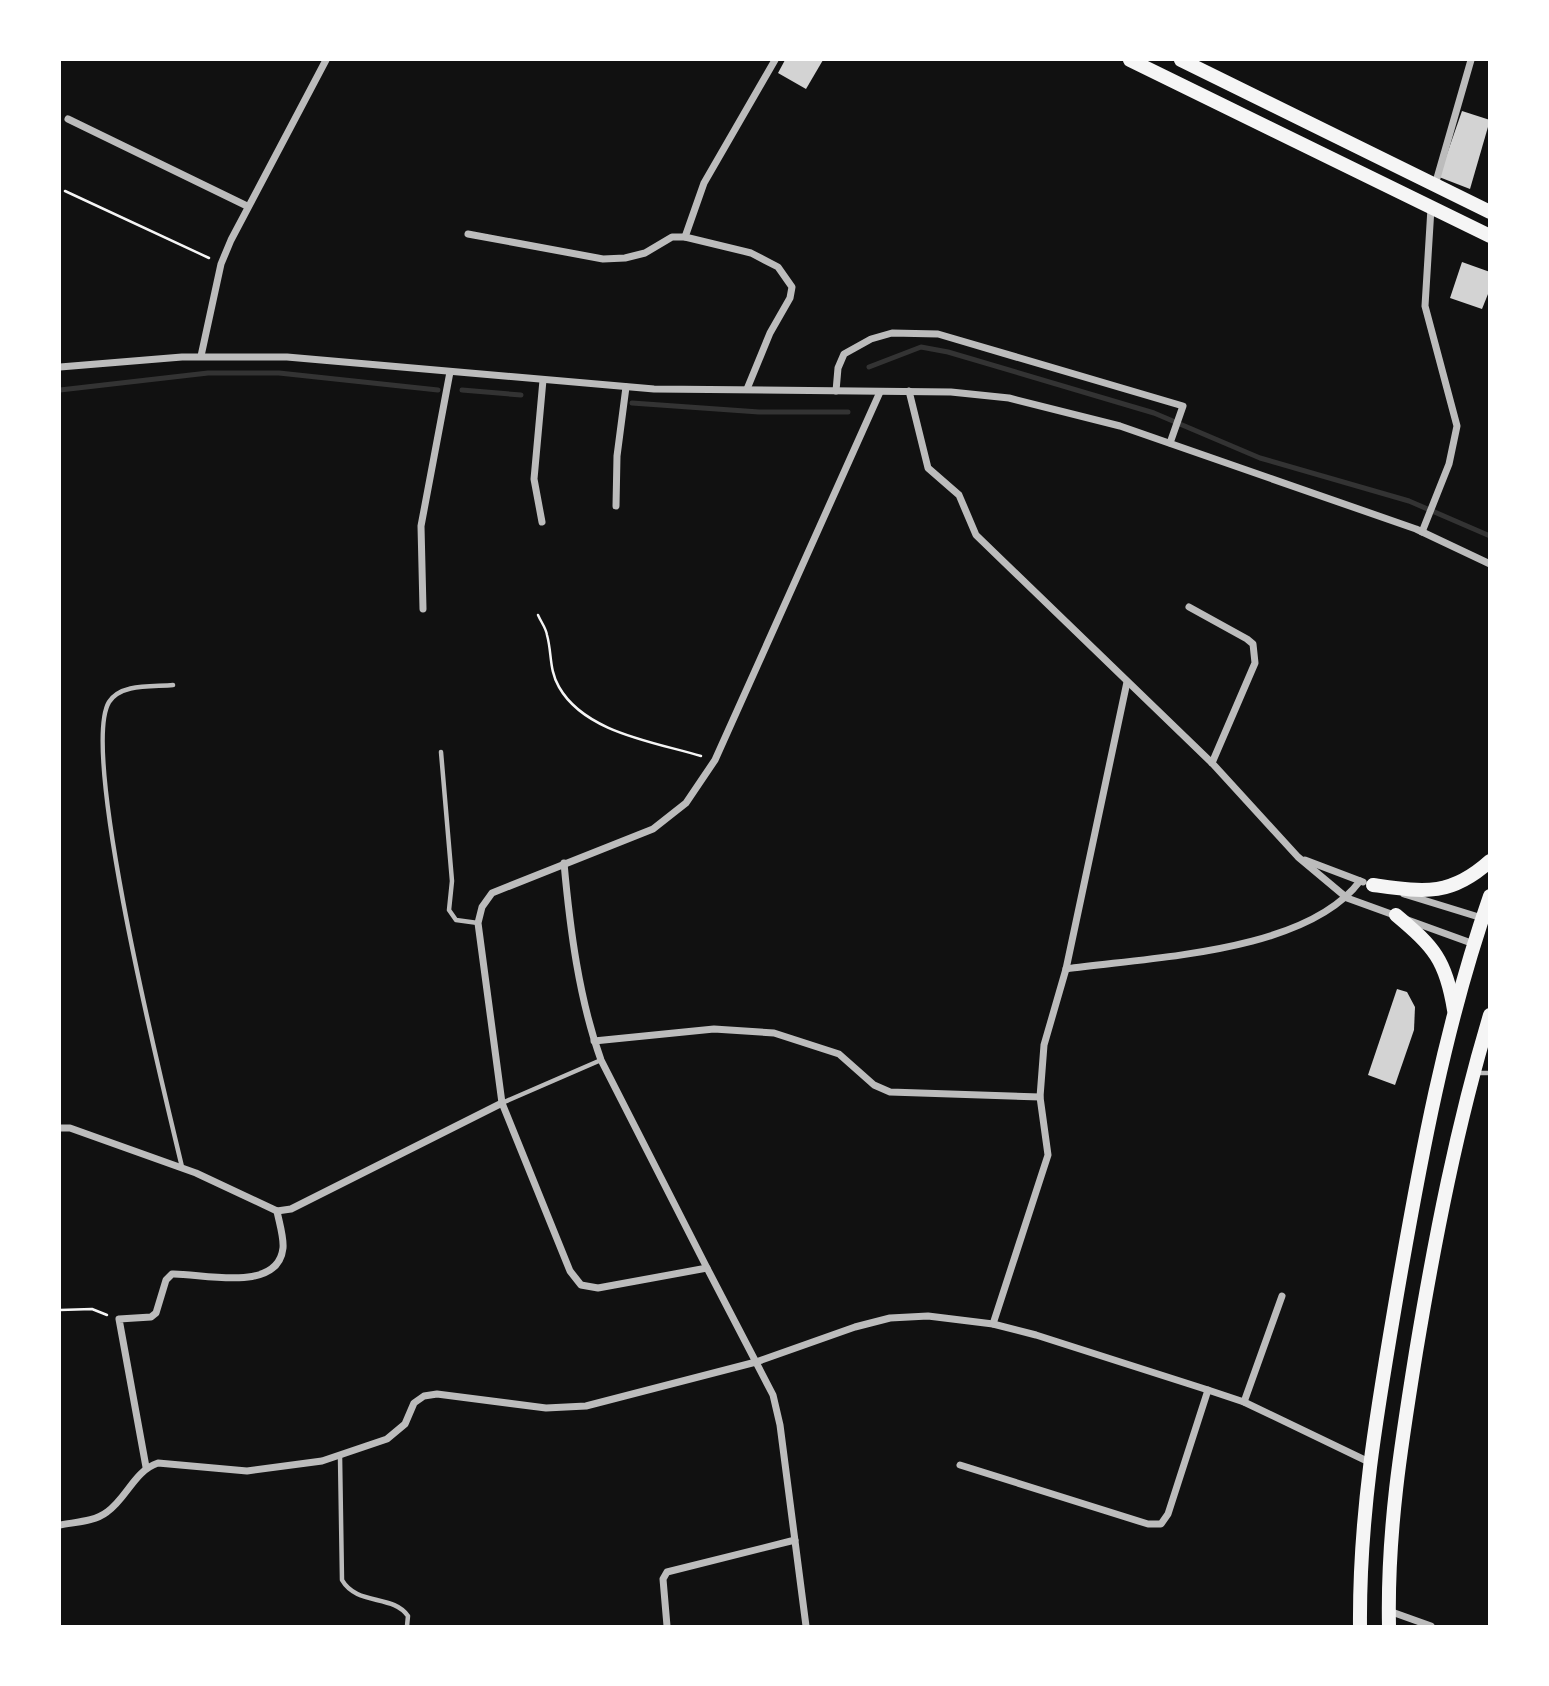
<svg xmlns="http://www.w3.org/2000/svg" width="1549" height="1686" font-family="Poppins,sans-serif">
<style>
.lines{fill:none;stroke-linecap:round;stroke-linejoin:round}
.stream{stroke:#333;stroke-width:5}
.building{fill:#d3d3d3}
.path{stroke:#f5f5f5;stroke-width:2.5}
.service{stroke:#bcbcbc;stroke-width:4.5}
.minor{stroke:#bcbcbc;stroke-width:7}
.secondary{stroke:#f5f5f5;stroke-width:14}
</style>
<rect width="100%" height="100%" fill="#111"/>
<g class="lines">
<!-- stream -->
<g class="stream">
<path d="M 869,367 L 921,347 L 948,352 L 1154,413 L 1260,458 L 1409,501 L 1490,536"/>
<path d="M 60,390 L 208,373 L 279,373 L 438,390"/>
<path d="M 462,390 L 521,395"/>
<path d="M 632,403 L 759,412 L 848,412"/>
</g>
</g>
<!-- building -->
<g class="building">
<path d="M 785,60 L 823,60 L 806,89 L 778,73 Z"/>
<path d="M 1462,111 L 1490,120 L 1470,189 L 1439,177 Z"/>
<path d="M 1462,262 L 1490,272 L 1490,289 L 1482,309 L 1450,298 Z"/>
<path d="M 1397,989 L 1407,992 L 1415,1007 L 1414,1030 L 1395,1085 L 1368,1075 Z"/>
</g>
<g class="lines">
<!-- path -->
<g class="path">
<path d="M 65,191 L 209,258"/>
<path d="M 538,615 C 541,622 546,628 547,635 C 552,653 549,670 559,687 C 585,733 655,742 701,756"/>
<path d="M 60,1310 L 92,1309 L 107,1315"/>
</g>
<!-- service -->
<g class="service">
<path d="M 173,685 C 153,687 121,683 109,702 C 79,752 165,1095 182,1167"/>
<path d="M 441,752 L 452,881 L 449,910 L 456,920 L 478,923"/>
<path d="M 1477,1073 L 1490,1073"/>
<path d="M 502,1103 L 601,1060"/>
<path d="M 340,1456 L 342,1580 C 357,1606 393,1594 408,1616 L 407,1626"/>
</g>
<!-- minor -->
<g class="minor">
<path d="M 68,119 L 247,206"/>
<path d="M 1435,185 L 1471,60"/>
<path d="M 468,234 L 603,259 L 625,258 L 645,253 L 672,237 L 685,237 L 751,253 L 778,267 L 792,287 L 790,298 L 770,333 L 747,389"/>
<path d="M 685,237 L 704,183 L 775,60"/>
<path d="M 201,356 L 221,264 L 231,240 L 326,60"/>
<path d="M 60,367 L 182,357 L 287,357 L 654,389 L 951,392 L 1009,398 L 1120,426 L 1416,529 L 1490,564"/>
<path d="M 836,391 L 838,368 L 844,354 L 871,339 L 892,333 L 938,334 L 1183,406 L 1170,443"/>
<path d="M 909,391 L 928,468 L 959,495 L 976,535 L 1212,763 L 1298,857 L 1347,898 L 1474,944"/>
<path d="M 616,506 L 617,456 L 626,387"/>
<path d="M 542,522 L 534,479 L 543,380"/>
<path d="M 1422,532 L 1449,464 L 1457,426 L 1425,306 L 1431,208"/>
<path d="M 1189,607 L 1247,639 L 1253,644 L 1255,663 L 1212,763"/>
<path d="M 423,609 L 421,526 L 450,372"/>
<path d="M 1305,860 L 1363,882"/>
<path d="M 564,863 C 570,929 579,999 601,1060 L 707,1268"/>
<path d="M 1404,894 L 1482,918"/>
<path d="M 1066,969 C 1151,957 1306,953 1360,881"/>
<path d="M 594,1041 L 714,1029 L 774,1033 L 839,1054 L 874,1085 L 890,1092 L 1040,1097"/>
<path d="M 60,1128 L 70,1128 L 196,1173 L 277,1211 L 291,1209 L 502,1103"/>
<path d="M 993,1324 L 1048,1155 L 1040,1097 L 1044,1045 L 1066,969 L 1127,682"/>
<path d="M 1244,1402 L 1282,1296"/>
<path d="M 960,1465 L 1148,1524 L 1161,1524 L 1168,1514 L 1208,1390"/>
<path d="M 146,1467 L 119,1319 L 151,1317 L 156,1313 L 166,1280 L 172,1274 C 202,1273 278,1294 283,1248 C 284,1237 279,1222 277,1211"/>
<path d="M 60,1525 C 75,1522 94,1522 107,1512 C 127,1498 134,1471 158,1463 L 247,1471 L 322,1461 L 387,1439 L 405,1424 L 414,1403 L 424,1396 L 437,1394 L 546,1408 L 586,1406 L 756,1362 L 855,1327 L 890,1318 L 928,1316 L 993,1324 L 1036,1335 L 1208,1390 L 1244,1402 L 1369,1462"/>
<path d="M 1389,1611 L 1431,1626"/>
<path d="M 667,1626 L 663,1579 L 667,1572 L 795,1540"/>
<path d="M 806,1626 L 780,1425 L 773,1395 L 707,1268 L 598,1288 L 581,1285 L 570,1271 L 502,1103 L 478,923 L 482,907 L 492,893 L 653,829 L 686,803 L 715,760 L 880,392"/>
</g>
<!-- secondary -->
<g class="secondary">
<path d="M 1130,60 L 1490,236"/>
<path d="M 1181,60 L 1490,212"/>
<path d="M 1373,885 C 1424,892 1450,897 1490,861"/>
<path d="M 1396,915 C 1434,947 1446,960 1454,1010"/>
<path d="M 1360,1626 C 1359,1512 1378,1406 1397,1294 C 1420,1161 1445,1024 1490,896"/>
<path d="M 1389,1626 C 1387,1532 1401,1445 1416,1352 C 1435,1238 1457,1125 1490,1015"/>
</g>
</g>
<!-- border -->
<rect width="1549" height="1686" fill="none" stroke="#ffffff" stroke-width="122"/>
</svg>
